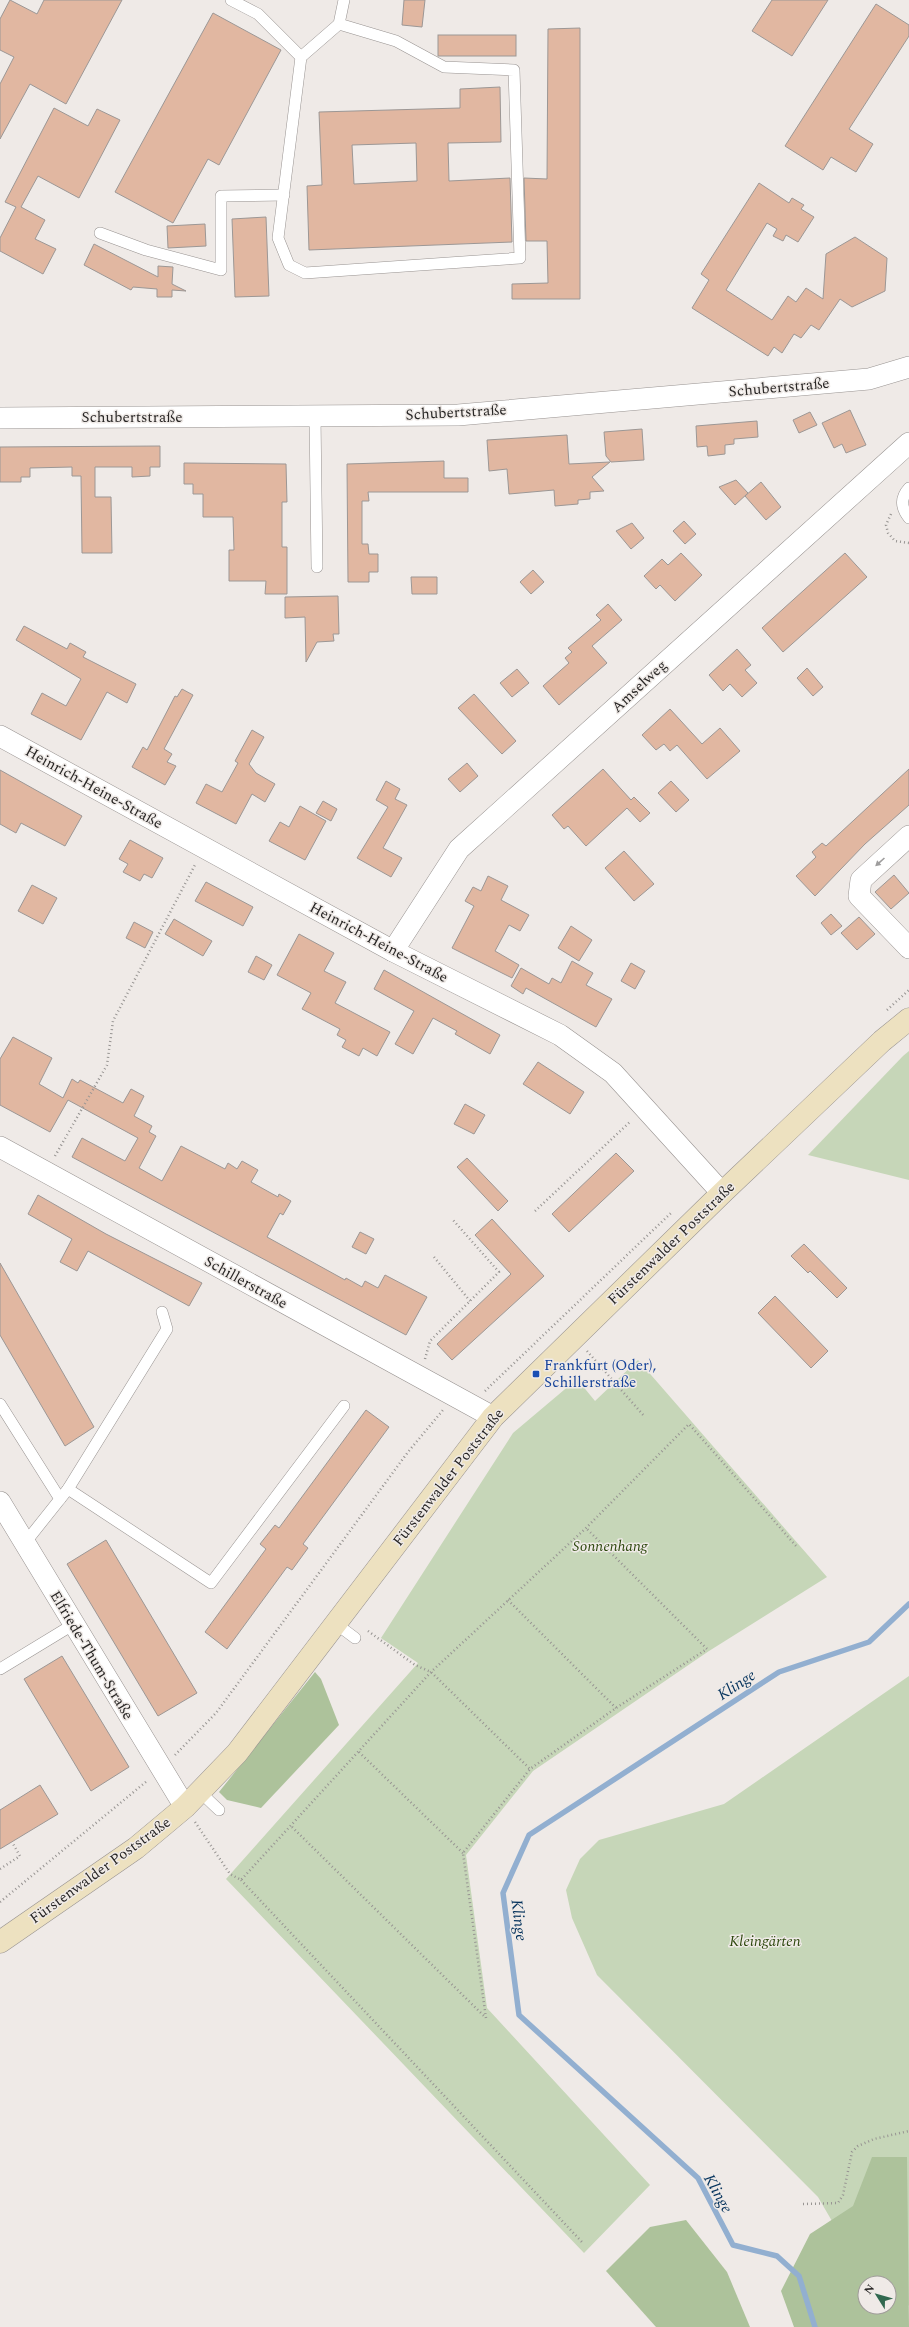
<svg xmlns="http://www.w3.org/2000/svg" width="909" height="2327" font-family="Spectral,serif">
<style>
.green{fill:#c6d6b8}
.forest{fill:#adc29b;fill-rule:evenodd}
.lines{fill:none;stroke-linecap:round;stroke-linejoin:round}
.stream{stroke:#92afd0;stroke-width:5.5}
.building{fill:#e1b7a1;stroke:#9c9795;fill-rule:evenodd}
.lane-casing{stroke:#989391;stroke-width:12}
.street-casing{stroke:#989391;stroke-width:22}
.secondary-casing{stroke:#989391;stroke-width:23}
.path{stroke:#979492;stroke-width:2.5;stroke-dasharray:1 3;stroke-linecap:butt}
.lane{stroke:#fff;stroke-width:11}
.street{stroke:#fff;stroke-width:21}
.secondary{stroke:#ede1c0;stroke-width:22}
.oneway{fill:#9e9d9d}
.transit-dot{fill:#1a4fb4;stroke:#efeae7;stroke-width:1.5}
.labels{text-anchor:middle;stroke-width:3;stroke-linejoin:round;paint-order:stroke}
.street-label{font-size:15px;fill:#282625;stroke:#efeae7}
.transit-label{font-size:15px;fill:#164399;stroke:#efeae7;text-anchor:start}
.park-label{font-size:15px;font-style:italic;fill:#2e480e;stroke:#efeae7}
.water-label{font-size:16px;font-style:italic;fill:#04325c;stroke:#efeae7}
</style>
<rect width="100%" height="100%" fill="#efeae7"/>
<!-- green -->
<g class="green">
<path d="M 909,1051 L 909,1180 L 808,1155 L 903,1056 Z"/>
<path d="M 638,1360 L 827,1577 L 709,1651 L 533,1771 L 466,1855 L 487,2008 L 650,2185 L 584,2253 L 226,1879 L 418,1663 L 381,1638 L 513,1433 L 577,1379 L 595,1401 Z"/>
<path d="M 909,1676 L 909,2306 L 889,2283 L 865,2278 L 818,2197 L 597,1975 L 572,1918 L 566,1890 L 580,1859 L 599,1840 L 724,1804 Z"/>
</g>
<!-- forest -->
<g class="forest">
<path d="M 315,1672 L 321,1679 L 339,1725 L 261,1808 L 227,1800 L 219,1792 Z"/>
<path d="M 872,2157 L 907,2157 L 909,2327 L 794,2327 L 781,2291 L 810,2234 L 853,2206 ZM 865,2283 L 889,2283 L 889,2307 L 865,2307 Z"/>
<path d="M 686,2220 L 727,2272 L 750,2327 L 656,2327 L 606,2271 L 650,2227 Z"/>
</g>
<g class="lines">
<!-- stream -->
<path class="stream" d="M 815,2327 L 799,2276 L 777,2256 L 733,2245 L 698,2178 L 519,2015 L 503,1893 L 529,1835 L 779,1672 L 869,1642 L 909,1604"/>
</g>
<!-- building -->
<g class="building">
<path d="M 10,0 L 37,14 L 44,0 L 122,0 L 66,104 L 30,84 L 0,139 L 0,84 L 14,57 L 0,50 L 0,19 Z"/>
<path d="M 404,0 L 425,0 L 422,27 L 402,25 Z"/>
<path d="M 772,0 L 828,0 L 792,56 L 752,31 Z"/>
<path d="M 876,4 L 909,25 L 909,36 L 849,129 L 873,144 L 856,172 L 831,157 L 823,170 L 785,146 Z"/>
<path d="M 213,13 L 281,50 L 219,165 L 208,159 L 173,223 L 115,192 Z"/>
<path d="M 580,28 L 580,299 L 512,299 L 512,284 L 548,283 L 547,241 L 526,241 L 524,178 L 547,179 L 548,29 Z"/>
<rect x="438" y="35" width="78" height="21"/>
<path d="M 500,87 L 501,142 L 448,143 L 449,181 L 510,178 L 512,242 L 309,250 L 307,186 L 322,185 L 319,112 L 460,108 L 460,89 ZM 416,143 L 417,181 L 354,184 L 352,145 Z"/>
<path d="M 54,108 L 88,126 L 97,109 L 120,120 L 79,198 L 38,176 L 21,207 L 45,220 L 35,239 L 56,249 L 43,274 L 0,251 L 0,238 L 16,207 L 5,202 Z"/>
<path d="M 759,183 L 789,203 L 792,198 L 804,205 L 801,209 L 814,217 L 798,242 L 786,235 L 783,241 L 773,236 L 777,229 L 767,223 L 726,290 L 772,320 L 788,296 L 796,302 L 806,288 L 823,299 L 826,254 L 855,237 L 887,258 L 885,291 L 852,307 L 840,299 L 819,330 L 811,325 L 801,338 L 794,334 L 782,353 L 774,347 L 768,356 L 692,308 L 709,280 L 701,274 Z"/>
<path d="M 266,217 L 269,296 L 235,297 L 232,219 Z"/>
<path d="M 205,224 L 206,246 L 168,248 L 167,226 Z"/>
<path d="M 94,244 L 158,277 L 158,266 L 173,267 L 172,284 L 186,291 L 172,290 L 172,297 L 157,297 L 157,289 L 133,287 L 131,290 L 84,265 Z"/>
<path d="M 850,410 L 866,445 L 846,453 L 842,444 L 834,448 L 822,423 Z"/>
<path d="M 810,412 L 817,425 L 799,433 L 793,420 Z"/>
<path d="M 757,421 L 758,437 L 734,439 L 734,444 L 725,445 L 725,454 L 708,456 L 707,446 L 697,447 L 696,426 Z"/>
<path d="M 642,429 L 644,460 L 611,462 L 606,456 L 604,432 Z"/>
<path d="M 567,435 L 569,464 L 610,462 L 592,477 L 604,491 L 590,492 L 590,499 L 578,500 L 578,504 L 555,506 L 554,490 L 509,494 L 507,469 L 489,471 L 487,440 Z"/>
<path d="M 160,446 L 160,467 L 150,467 L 150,476 L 132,477 L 132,467 L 95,467 L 95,497 L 111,497 L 112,553 L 82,553 L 81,476 L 72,476 L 72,467 L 30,468 L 30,477 L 21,477 L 21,482 L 0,482 L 0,447 Z"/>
<path d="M 444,461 L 444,478 L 468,478 L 468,492 L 368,492 L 369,501 L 362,501 L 362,544 L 368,544 L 369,554 L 378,554 L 378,572 L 369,572 L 369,582 L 348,582 L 347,464 Z"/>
<path d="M 184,463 L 286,464 L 287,502 L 282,502 L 282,547 L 287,547 L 287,594 L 265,594 L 266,581 L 229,581 L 229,550 L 234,550 L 233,517 L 203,517 L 203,494 L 193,494 L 193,484 L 184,484 Z"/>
<path d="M 736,480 L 748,493 L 735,505 L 719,487 Z"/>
<path d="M 761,482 L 781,507 L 766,520 L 745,496 Z"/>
<path d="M 684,521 L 696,534 L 685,544 L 673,531 Z"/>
<path d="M 632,523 L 644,538 L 631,549 L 616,531 Z"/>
<path d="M 681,553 L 702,575 L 675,601 L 660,585 L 656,589 L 644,576 L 662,559 L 668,565 Z"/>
<path d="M 845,553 L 867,577 L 783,652 L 762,628 Z"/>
<path d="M 533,570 L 544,582 L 531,594 L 520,582 Z"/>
<path d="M 411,577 L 437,577 L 437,594 L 412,594 Z"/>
<path d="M 338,596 L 339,634 L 333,634 L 334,641 L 317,642 L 306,662 L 305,617 L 285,618 L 285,597 Z"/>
<path d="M 608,604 L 622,620 L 592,646 L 607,663 L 559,705 L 543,686 L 569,663 L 565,658 L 572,652 L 568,648 L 601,620 L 596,615 Z"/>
<path d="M 24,626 L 67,649 L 70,643 L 86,652 L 83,657 L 136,684 L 127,703 L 107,692 L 81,740 L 31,714 L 42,693 L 66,706 L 81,679 L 16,640 Z"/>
<path d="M 737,649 L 751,665 L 745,670 L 757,683 L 742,697 L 730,684 L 723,691 L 709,675 Z"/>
<path d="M 807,668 L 823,687 L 813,696 L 797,678 Z"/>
<path d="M 517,669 L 529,683 L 512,697 L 500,683 Z"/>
<path d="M 182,689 L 193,695 L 164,749 L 172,754 L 167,762 L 176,766 L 165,785 L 132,767 L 143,747 L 147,750 L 175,696 L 177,697 Z"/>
<path d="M 474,694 L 516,741 L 502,754 L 458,708 Z"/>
<path d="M 670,709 L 702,744 L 720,728 L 740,751 L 707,779 L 677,745 L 670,751 L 664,744 L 656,750 L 642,735 Z"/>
<path d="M 252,730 L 264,737 L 249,764 L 256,773 L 275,784 L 265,802 L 252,794 L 236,824 L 196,803 L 206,784 L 222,792 L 238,763 L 235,761 Z"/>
<path d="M 467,763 L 478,776 L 460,792 L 448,779 Z"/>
<path d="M 603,769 L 631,800 L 634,797 L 650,813 L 640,822 L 627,808 L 586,846 L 568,826 L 564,829 L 552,815 Z"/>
<path d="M 909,769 L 909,805 L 865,844 L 815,896 L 796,876 L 816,857 L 812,852 L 822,843 L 826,846 Z"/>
<path d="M 0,770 L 82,816 L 65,846 L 21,823 L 16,833 L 0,824 Z"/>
<path d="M 386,781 L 400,789 L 395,799 L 407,805 L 383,848 L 402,858 L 391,877 L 357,858 L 388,807 L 376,800 Z"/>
<path d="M 671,781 L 689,800 L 676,812 L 658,793 Z"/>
<path d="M 323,801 L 337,809 L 331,821 L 316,813 Z"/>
<path d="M 300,806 L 326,821 L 305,860 L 269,841 L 280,822 L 289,827 Z"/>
<path d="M 130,840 L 163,858 L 152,878 L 144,874 L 140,881 L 123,872 L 128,864 L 119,859 Z"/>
<path d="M 624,851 L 654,884 L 634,901 L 605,868 Z"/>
<path d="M 894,875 L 909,893 L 891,909 L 875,892 Z"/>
<path d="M 488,876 L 508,886 L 501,900 L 529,915 L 520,931 L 509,925 L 495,951 L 519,965 L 512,978 L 452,948 L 474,906 L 465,901 L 473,887 L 481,891 Z"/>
<path d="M 206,882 L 253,907 L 243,926 L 195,901 Z"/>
<path d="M 32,885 L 57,898 L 43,924 L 18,911 Z"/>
<path d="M 831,914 L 842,926 L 831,935 L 821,923 Z"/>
<path d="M 859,917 L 875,934 L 857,950 L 841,933 Z"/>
<path d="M 174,919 L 212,941 L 203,956 L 165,934 Z"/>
<path d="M 134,922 L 153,932 L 145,948 L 126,938 Z"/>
<path d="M 571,926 L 592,940 L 579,961 L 558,948 Z"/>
<path d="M 299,934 L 334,953 L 324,971 L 346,982 L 335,1003 L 390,1032 L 377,1056 L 363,1048 L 359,1056 L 342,1047 L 346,1040 L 337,1035 L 340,1029 L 302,1009 L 311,993 L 277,975 Z"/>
<path d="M 256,956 L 272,965 L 264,980 L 248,972 Z"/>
<path d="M 572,961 L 593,973 L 586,985 L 612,999 L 596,1027 L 526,988 L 523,994 L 511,986 L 521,968 L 549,984 L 552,978 L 561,983 Z"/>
<path d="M 631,963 L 645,971 L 635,989 L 621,981 Z"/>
<path d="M 384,970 L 500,1035 L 490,1054 L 455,1034 L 457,1031 L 433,1018 L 413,1054 L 395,1044 L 414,1011 L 374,989 Z"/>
<path d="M 13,1037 L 52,1058 L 39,1084 L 63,1098 L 72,1079 L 78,1083 L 80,1080 L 123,1103 L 131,1089 L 144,1096 L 134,1116 L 152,1126 L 149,1132 L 156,1136 L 139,1168 L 162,1181 L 181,1146 L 225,1169 L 228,1163 L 237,1169 L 242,1161 L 258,1170 L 251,1182 L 278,1197 L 279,1194 L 291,1201 L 283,1215 L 280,1213 L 267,1237 L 345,1280 L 346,1278 L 362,1287 L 365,1281 L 378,1288 L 385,1275 L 427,1297 L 406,1335 L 72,1157 L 82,1138 L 125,1161 L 138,1138 L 68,1100 L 50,1132 L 0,1105 L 0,1059 Z"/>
<path d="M 538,1062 L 584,1092 L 570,1114 L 523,1084 Z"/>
<path d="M 465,1104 L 485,1115 L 474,1134 L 454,1124 Z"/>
<path d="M 616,1153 L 634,1171 L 569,1232 L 552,1214 Z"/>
<path d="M 467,1158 L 508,1201 L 498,1211 L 457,1167 Z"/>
<path d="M 38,1195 L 106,1234 L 202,1283 L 189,1306 L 88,1251 L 77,1271 L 60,1262 L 72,1239 L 28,1214 Z"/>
<path d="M 492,1219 L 544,1276 L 452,1360 L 437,1344 L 511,1274 L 475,1235 Z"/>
<path d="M 360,1232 L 374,1239 L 366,1254 L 352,1247 Z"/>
<path d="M 804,1244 L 847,1288 L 837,1298 L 810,1271 L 808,1273 L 791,1256 Z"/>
<path d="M 0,1263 L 94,1427 L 65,1446 L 0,1335 Z"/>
<path d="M 775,1296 L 828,1351 L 811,1368 L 758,1313 Z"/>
<path d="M 366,1410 L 389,1427 L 303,1544 L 308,1548 L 292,1570 L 287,1567 L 227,1649 L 205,1632 L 266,1549 L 260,1544 L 275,1525 L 279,1528 Z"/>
<path d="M 106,1540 L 197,1693 L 158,1716 L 67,1564 Z"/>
<path d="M 62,1656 L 129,1767 L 91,1791 L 24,1679 Z"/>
<path d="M 40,1785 L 58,1814 L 0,1849 L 0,1810 Z"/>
</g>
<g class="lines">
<!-- lane casing -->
<g class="lane-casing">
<g id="lane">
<path d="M 231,0 L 258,14 L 301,57"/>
<path d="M 339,24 L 396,41 L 444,67 L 514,70 L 520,258 L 305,273 L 289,265 L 278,238 L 301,57 L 339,24 L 344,0"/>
<path d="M 100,233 L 146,250 L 221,270 L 221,196 L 284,195"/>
<path d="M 315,416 L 317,567"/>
<path d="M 909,488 C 900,498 901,508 909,518"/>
<path d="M 0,1404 L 60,1499"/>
<path d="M 68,1489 L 211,1583 L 344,1406"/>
<path d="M 25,1543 L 68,1489 L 167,1329 L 162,1312"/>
<path d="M 335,1623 L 355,1638"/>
<path d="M 0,1669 L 74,1624"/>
<path d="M 200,1792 L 219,1810"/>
</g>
</g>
<!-- street casing -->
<g class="street-casing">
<g id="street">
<path d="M 0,418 L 458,415 L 869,379 L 909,367"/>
<path d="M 0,736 L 393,951 L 560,1035 L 613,1073 L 722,1193"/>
<path d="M 909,836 L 861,880 L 859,896 L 909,948"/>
<path d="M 393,951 L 459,849 L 909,443"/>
<path d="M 0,1147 L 493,1417"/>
<path d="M 0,1502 L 185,1807"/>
</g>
</g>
<!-- secondary casing -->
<g class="secondary-casing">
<path id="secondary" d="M 0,1942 L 136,1848 L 185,1807 L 237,1753 L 493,1417 L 722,1193 L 882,1041 L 909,1019"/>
</g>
<!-- path -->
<g class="path">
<path d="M 891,514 L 886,525 L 888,533 L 895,541 L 909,543"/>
<path d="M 887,1010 L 909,990"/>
<path d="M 55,1156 L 107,1065 L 113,1021 L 196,863"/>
<path d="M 535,1211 L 631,1121"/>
<path d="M 434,1257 L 470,1301"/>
<path d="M 587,1351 L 645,1417"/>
<path d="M 425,1359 L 430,1341 L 499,1272 L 453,1220"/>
<path d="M 485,1391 L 672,1212"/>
<path d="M 508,1600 L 616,1708"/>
<path d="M 368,1631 L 415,1665 L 431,1672 L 530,1769"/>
<path d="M 359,1752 L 463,1853"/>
<path d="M 175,1755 L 216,1713 L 408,1452 L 443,1410"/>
<path d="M 195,1822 L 230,1874 L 241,1880 L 431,1672 L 586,1528 L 689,1424 L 797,1547"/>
<path d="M 292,1827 L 485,2017"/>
<path d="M 0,1869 L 20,1856 L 12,1842"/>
<path d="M 241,1880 L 582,2242"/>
<path d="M 0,1902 L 147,1781"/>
<path d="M 486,2018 L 463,1853 L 530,1769 L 616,1708 L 707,1649 L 586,1528"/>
<path d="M 803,2204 L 838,2203 L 843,2195 L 852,2152 L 858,2146 L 874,2139 L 909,2131"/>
</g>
<!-- lane -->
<use href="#lane" class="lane"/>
<!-- street -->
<use href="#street" class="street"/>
<!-- secondary -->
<use href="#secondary" class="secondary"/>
</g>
<!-- one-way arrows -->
<defs><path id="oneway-solid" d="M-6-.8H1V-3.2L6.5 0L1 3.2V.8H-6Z"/></defs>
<use class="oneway" href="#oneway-solid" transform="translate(880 862) rotate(138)"/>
<!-- markers -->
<rect class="transit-dot" x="532" y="1370" width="8" height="8" rx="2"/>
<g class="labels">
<!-- street labels -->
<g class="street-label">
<text transform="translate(779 387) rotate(-5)" y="5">Schubertstraße</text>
<text transform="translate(456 412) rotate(-3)" y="5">Schubertstraße</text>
<text x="132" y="422">Schubertstraße</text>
<text transform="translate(639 686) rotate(-43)" y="5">Amselweg</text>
<text transform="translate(94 787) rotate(29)" y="5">Heinrich-Heine-Straße</text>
<text transform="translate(379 942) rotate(28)" y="5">Heinrich-Heine-Straße</text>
<text transform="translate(671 1243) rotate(-44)" y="5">Fürstenwalder Poststraße</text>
<text transform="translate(246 1282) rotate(29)" y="5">Schillerstraße</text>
<text transform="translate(448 1477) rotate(-52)" y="5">Fürstenwalder Poststraße</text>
<text transform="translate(92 1655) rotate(59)" y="5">Elfriede-Thum-Straße</text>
<text transform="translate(100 1870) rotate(-36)" y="5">Fürstenwalder Poststraße</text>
</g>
<!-- transit labels -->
<g class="transit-label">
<text x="544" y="1370">Frankfurt (Oder),<tspan x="544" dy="17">Schillerstraße</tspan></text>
</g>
<!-- park labels -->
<g class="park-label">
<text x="610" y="1551">Sonnenhang</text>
<text x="765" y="1946">Kleingärten</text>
</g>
<!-- water labels -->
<g class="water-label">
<text transform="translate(736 1684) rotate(-33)" y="6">Klinge</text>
<text transform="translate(520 1920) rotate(83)" y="6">Klinge</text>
<text transform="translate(719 2193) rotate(61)" y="6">Klinge</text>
</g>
</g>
<!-- north arrow -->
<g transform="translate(877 2295) rotate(307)"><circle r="19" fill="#efeae7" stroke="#9f9c99"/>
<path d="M0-3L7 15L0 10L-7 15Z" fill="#31684f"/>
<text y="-6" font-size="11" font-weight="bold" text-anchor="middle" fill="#282625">N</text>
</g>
</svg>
